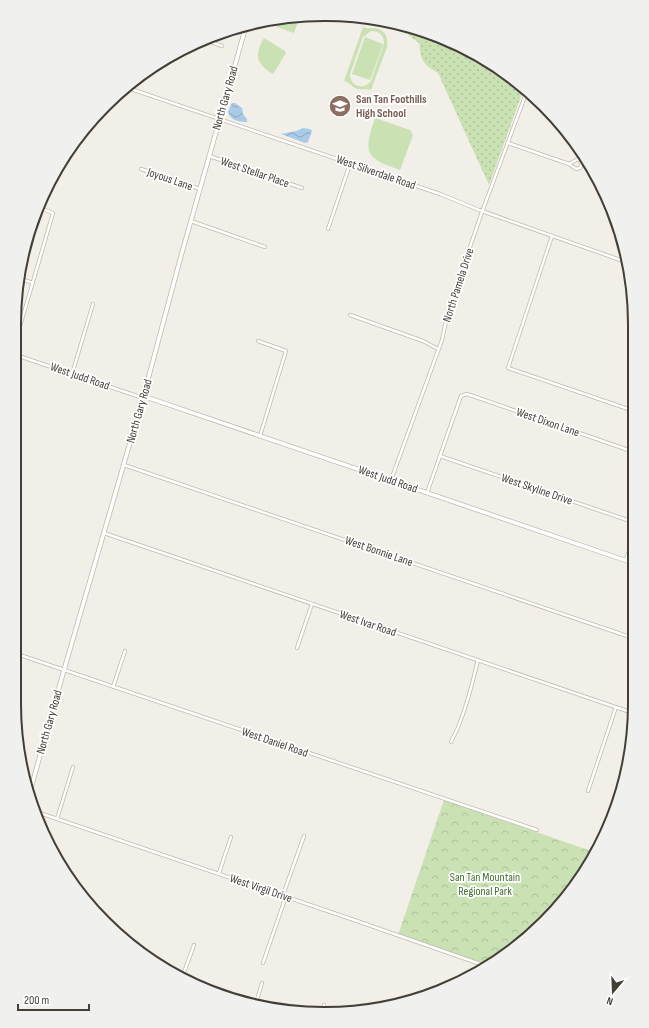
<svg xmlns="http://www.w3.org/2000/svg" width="649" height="1028" font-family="'Sofia Sans Condensed',sans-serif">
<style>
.grass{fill:url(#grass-dots)}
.park{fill:url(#park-crowns)}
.pitch{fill:#cae1b4;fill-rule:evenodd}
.water{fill:url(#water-waves)}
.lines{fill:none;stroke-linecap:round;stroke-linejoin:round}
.minor-casing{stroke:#bfb9ad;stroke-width:4}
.tertiary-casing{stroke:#bfb9ad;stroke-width:5}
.minor{stroke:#fff;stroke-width:2.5}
.tertiary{stroke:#fff;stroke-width:3.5}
.labels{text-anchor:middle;stroke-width:3.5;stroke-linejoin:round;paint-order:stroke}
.street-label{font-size:12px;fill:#433f37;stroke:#fff}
.education-label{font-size:12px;font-weight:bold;fill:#785e54;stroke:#fff;text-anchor:start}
.park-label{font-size:12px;fill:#446e31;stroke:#fff}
.rim{fill:none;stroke:#433f37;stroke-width:2}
</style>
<defs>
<pattern id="grass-dots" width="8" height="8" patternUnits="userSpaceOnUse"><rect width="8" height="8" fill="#cae1b4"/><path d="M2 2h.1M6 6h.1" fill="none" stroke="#afc29b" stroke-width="1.8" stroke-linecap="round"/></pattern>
<pattern id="park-crowns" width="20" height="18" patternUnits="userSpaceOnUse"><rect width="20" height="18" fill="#cae1b4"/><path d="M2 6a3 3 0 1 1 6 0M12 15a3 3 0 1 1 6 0" fill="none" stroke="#afc29b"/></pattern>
<pattern id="water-waves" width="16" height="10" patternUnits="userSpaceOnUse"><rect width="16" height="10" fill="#aacbe7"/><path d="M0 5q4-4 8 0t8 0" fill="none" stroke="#8ca6bc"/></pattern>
</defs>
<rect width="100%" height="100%" fill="#f1efe7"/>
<!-- grass -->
<path class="grass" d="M 395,23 L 405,25 L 462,46 L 514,78 L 524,88 L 489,185 L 438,73 C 421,63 422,61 419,43 L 407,34 L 393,29 Z"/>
<!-- park -->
<path class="park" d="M 444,800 L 594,852 L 571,893 L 497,962 L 486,967 L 398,935 Z"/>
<!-- pitch -->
<g class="pitch">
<path d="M 300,16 L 294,33 L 277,27 L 281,17 Z"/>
<path d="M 363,27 C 367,29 369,28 373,28 C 384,28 389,37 387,47 L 371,90 C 366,88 361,91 355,88 C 351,86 349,82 344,81 ZM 371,31 C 379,31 384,35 384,43 L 371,81 C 363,91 350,86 350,74 L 363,37 Z"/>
<path d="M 365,37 L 383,44 L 370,80 L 352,74 Z"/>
<path d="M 264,38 L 285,51 L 286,53 L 273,74 C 256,64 254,55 264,38 Z"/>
<path d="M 375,118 L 410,130 L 413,135 L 400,170 C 365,158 363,153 375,118 Z"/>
</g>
<!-- water -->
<g class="water">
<path d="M 232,103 L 235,103 L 242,108 L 243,114 L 247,119 L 247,122 C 239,122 229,120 228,111 Z"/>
<path d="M 303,128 L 310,129 L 312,131 L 308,142 L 305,143 L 281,134 L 296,131 Z"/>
</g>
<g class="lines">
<!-- minor casing -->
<g class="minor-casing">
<g id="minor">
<path d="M 205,40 L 222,46"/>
<path d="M 125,87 L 440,194 L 479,210 L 626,262"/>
<path d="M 508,143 L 569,164 L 578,159 C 581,161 582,165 580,168 L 576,169 L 569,164"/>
<path d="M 209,156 L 302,188"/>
<path d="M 141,169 L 200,189"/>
<path d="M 191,221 L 265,247"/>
<path d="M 328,229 L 350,164"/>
<path d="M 552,236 L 508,368 L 634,411"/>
<path d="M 18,278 L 33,283"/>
<path d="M 350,315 L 423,341 L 438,349"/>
<path d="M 16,340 L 53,213 L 37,207"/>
<path d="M 258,341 L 286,351 L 260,436"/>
<path d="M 16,355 L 143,398"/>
<path d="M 72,374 L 93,304"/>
<path d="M 440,456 L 633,522"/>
<path d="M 124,465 L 633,638"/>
<path d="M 391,480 L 442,340 L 448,311 L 482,212 L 527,91"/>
<path d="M 427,493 L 461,396 L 467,394 L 634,452"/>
<path d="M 104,533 L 633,713"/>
<path d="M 626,560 L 633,538"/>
<path d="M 297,648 L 312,604"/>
<path d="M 14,653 L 537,830"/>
<path d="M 113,687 L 125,651"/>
<path d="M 451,742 C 454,735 458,729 460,722 C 468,702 473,681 478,660"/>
<path d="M 588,791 L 616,707"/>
<path d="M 34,811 L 357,921 L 486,966"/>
<path d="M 57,819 L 73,767"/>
<path d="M 219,873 L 231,837"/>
<path d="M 283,895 L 304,836"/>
<path d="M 263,963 L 286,896"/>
<path d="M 183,975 L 194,945"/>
<path d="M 256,1003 L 262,983"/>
<path d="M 321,1013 L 324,1005"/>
</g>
</g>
<!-- tertiary casing -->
<g class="tertiary-casing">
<g id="tertiary">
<path d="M 143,396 L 633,563"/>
<path d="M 29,795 L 64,670 L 143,398 L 181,256 L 246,26"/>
</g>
</g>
<!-- minor -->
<use href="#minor" class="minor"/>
<!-- tertiary -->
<use href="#tertiary" class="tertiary"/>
</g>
<!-- icons -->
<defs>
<g id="school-disc" transform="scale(1.15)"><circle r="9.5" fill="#8d6e63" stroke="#fff"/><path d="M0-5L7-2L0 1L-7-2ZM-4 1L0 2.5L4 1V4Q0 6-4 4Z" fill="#fff"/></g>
</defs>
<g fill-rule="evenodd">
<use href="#school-disc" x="340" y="106"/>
</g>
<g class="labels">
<!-- street labels -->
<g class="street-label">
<text transform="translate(225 98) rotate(-74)" y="4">North Gary Road</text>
<text transform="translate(255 172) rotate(19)" y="4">West Stellar Place</text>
<text transform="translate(376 172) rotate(19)" y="4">West Silverdale Road</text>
<text transform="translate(170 179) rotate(19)" y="4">Joyous Lane</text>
<text transform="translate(458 285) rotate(-72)" y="4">North Pamela Drive</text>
<text transform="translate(80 376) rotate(19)" y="4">West Judd Road</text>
<text transform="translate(139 411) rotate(-74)" y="4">North Gary Road</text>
<text transform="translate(548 422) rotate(19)" y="4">West Dixon Lane</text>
<text transform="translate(388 479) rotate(19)" y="4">West Judd Road</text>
<text transform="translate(537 489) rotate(19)" y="4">West Skyline Drive</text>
<text transform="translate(379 551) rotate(19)" y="4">West Bonnie Lane</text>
<text transform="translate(368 623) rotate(19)" y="4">West Ivar Road</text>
<text transform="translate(49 722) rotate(-74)" y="4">North Gary Road</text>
<text transform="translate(275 742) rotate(19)" y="4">West Daniel Road</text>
<text transform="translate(261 888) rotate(19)" y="4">West Virgil Drive</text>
</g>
<!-- education labels -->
<g class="education-label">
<text x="356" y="103">San Tan Foothills<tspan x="356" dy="14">High School</tspan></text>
</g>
<!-- park labels -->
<g class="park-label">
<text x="485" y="881">San Tan Mountain<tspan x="485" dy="14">Regional Park</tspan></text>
</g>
</g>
<!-- crop -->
<path d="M0 0H649V1028H0ZM324 21H325A303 303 0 0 1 628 324V704A303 303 0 0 1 325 1007H324A303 303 0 0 1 21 704V324A303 303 0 0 1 324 21Z" fill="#f0f0ef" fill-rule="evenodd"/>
<path class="rim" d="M324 21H325A303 303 0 0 1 628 324V704A303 303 0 0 1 325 1007H324A303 303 0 0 1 21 704V324A303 303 0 0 1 324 21Z"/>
<!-- north arrow -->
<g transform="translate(613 992) rotate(199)" stroke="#ffffff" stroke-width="3" paint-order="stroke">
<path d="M0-3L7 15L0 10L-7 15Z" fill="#433f37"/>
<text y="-6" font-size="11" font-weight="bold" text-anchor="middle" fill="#433f37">N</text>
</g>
<!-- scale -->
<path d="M18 1004v6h71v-6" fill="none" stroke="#433f37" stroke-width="2"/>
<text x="24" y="1004" font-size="12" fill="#433f37" stroke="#ffffff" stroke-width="3" paint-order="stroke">200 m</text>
</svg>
